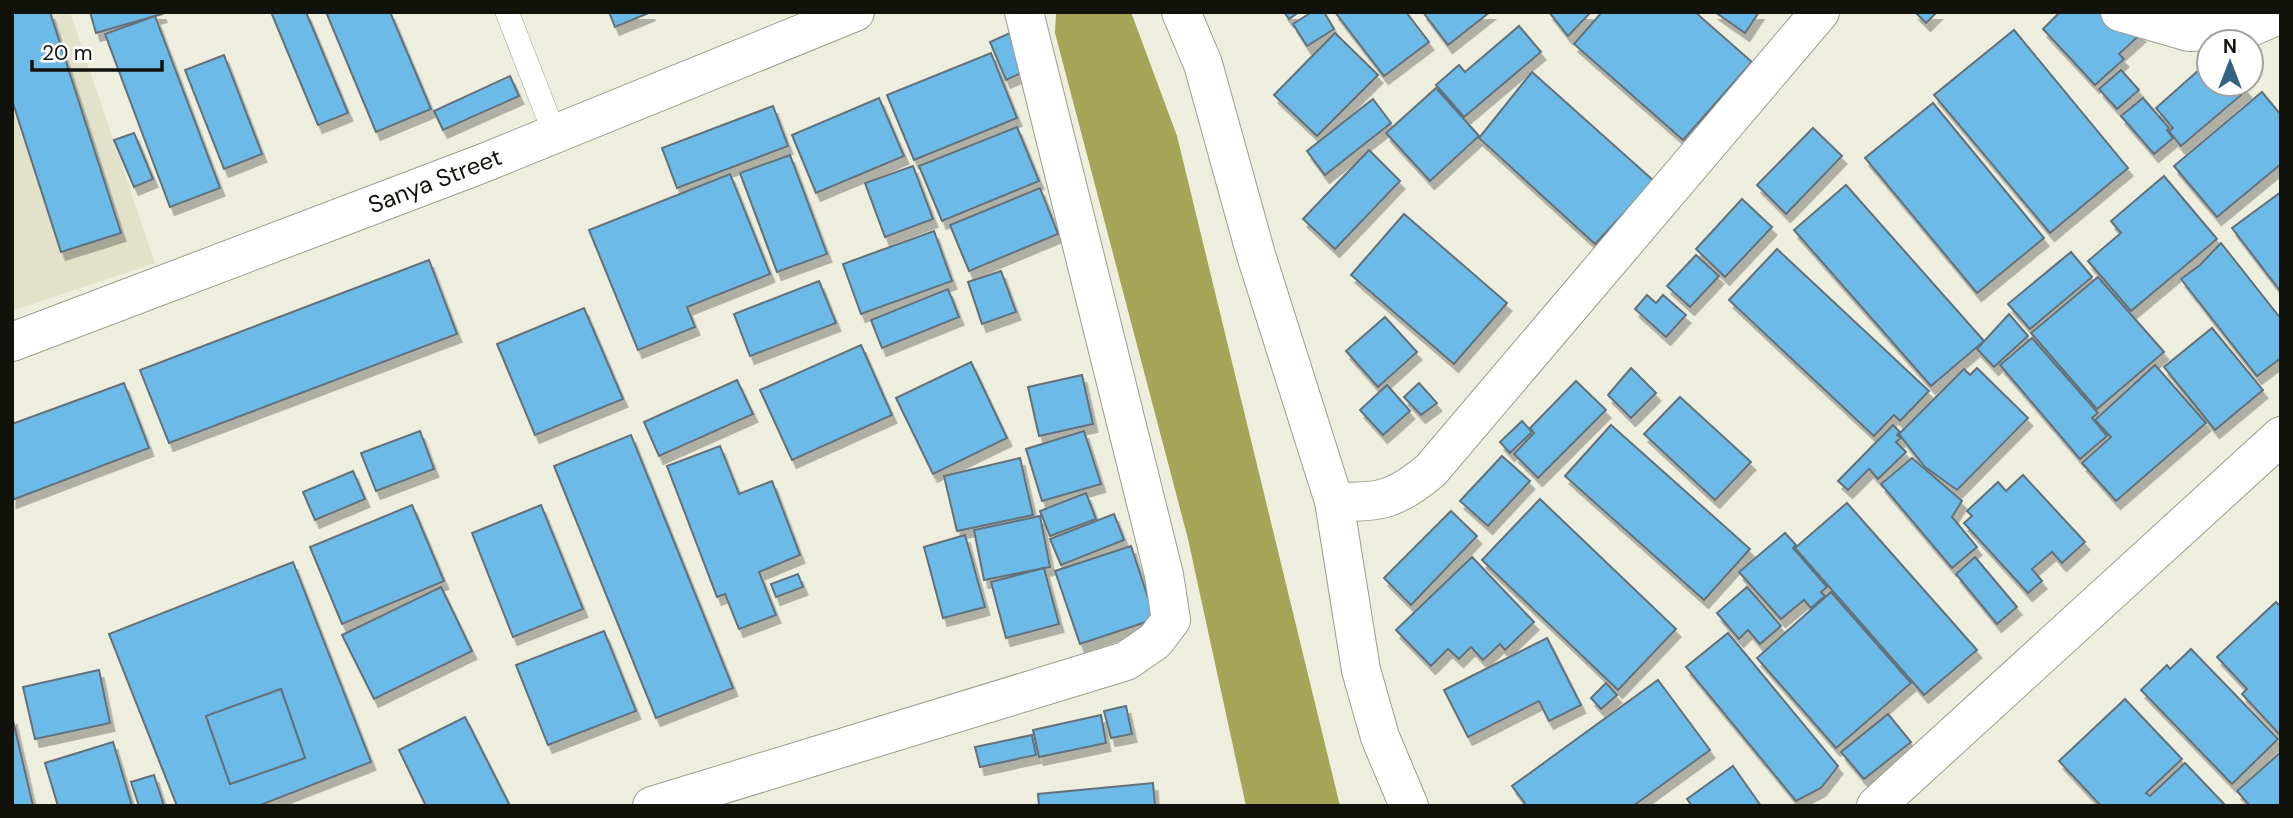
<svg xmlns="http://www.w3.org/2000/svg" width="2293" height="818" font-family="'DM Sans',sans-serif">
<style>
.built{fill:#e2e2cb}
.water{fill:#a6a456}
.building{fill:#6cbae7;stroke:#637079;stroke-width:2;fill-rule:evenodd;filter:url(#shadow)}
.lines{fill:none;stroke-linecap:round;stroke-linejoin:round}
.service-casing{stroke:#9c9c8d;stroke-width:24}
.minor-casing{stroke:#9c9c8d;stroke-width:40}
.service{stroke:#fff;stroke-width:23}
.minor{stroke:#fff;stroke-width:38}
.labels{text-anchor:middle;stroke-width:5;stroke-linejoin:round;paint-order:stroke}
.street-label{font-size:24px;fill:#12120c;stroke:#fff}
</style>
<defs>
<filter id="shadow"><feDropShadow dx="4.5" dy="8" stdDeviation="0" flood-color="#0004"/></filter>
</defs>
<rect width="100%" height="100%" fill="#eeeede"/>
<!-- built -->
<path class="built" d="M 12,12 L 70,12 L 155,263 L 12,311 Z"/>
<!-- water -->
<path class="water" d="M 1056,12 L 1131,12 L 1177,136 L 1340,806 L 1246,806 L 1188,539 L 1055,33 Z"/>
<!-- building -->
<g class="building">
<path d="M 12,12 L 50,12 L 121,233 L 61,252 L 12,100 Z"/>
<path d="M 90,12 L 161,12 L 162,14 L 96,33 Z"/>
<path d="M 271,12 L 306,12 L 348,113 L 318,125 Z"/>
<path d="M 326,12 L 390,12 L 431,109 L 376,132 Z"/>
<path d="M 609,12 L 651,12 L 615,27 Z"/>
<path d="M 1284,12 L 1299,12 L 1289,19 Z"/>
<path d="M 1312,12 L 1324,12 L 1334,29 L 1307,46 L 1293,24 Z"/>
<path d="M 1335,12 L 1406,12 L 1429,42 L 1384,76 Z"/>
<path d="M 1423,12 L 1490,12 L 1448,45 Z"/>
<path d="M 1549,12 L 1591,12 L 1568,36 Z"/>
<path d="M 1602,12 L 1695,12 L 1752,62 L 1683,140 L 1574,44 Z"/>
<path d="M 1715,12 L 1759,12 L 1745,33 Z"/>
<path d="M 1915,12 L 1937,12 L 1926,23 Z"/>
<path d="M 2060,12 L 2101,12 L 2141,34 L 2119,54 L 2124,59 L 2095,85 L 2043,29 Z"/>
<path d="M 155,16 L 220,188 L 170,207 L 105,34 Z"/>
<path d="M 1519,26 L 1541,52 L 1464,117 L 1436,85 L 1459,65 L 1465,72 Z"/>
<path d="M 2014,30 L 2128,168 L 2050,233 L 1934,95 Z"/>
<path d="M 1012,32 L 1030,69 L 1006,80 L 990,42 Z"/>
<path d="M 1335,33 L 1378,75 L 1317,136 L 1274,95 Z"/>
<path d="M 991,53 L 1017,118 L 914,160 L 887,95 Z"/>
<path d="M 224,55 L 262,154 L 224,169 L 185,70 Z"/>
<path d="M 2209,61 L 2209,84 L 2242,84 L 2247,90 L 2181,146 L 2169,131 L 2173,128 L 2156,108 Z"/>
<path d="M 2121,70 L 2139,90 L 2117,109 L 2099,89 Z"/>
<path d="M 1532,72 L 1654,181 L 1595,244 L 1479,138 Z"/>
<path d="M 510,76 L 519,96 L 443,130 L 434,111 Z"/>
<path d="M 1436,88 L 1479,136 L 1430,181 L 1386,133 Z"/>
<path d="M 2262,92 L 2281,115 L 2281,164 L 2217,217 L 2174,166 Z"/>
<path d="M 879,98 L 904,156 L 816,193 L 792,135 Z"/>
<path d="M 2143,98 L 2169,128 L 2167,130 L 2173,138 L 2154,154 L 2121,116 Z"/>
<path d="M 1373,99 L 1391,123 L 1325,175 L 1307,151 Z"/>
<path d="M 1933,103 L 2044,238 L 1977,293 L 1865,158 Z"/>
<path d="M 773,106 L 788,146 L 677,188 L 662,148 Z"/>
<path d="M 1017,127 L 1039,181 L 942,221 L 919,166 Z"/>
<path d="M 1813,128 L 1842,156 L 1786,214 L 1757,185 Z"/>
<path d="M 134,133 L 153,179 L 134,187 L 114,140 Z"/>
<path d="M 1369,150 L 1400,181 L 1335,249 L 1303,219 Z"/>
<path d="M 790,155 L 827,254 L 777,272 L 740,173 Z"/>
<path d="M 913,166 L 933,219 L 885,237 L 865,183 Z"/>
<path d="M 730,174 L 770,274 L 687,307 L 695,327 L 638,350 L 589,230 Z"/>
<path d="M 2164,176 L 2217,239 L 2131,311 L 2088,261 L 2121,233 L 2111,221 Z"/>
<path d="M 1846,185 L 1984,341 L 1931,386 L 1794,230 Z"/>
<path d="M 1040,188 L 1058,234 L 969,271 L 950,225 Z"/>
<path d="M 2281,192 L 2281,292 L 2232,228 Z"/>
<path d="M 1742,199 L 1772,227 L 1725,277 L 1696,249 Z"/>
<path d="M 1404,214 L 1507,303 L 1454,364 L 1351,275 Z"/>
<path d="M 934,231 L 952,281 L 861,314 L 843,264 Z"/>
<path d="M 2221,243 L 2281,319 L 2281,358 L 2257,376 L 2181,279 L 2200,265 Z"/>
<path d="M 1777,249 L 1929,391 L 1900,421 L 1894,415 L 1874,436 L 1729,300 Z"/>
<path d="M 2071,252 L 2092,277 L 2030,329 L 2008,304 Z"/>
<path d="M 1696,255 L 1719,276 L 1690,307 L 1667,286 Z"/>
<path d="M 429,260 L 457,334 L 169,443 L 140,370 Z"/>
<path d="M 1001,271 L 1016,312 L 982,324 L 968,282 Z"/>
<path d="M 2098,277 L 2164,352 L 2097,409 L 2031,333 Z"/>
<path d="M 819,281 L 836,323 L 750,356 L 734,314 Z"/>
<path d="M 948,289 L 959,317 L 882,348 L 871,320 Z"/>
<path d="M 1647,295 L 1656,303 L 1663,295 L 1686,315 L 1666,337 L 1635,309 Z"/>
<path d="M 584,308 L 623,399 L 535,435 L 497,344 Z"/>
<path d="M 2009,314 L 2028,336 L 1994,367 L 1977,349 Z"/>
<path d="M 1385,317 L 1417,352 L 1378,387 L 1346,351 Z"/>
<path d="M 2212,328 L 2263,390 L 2215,430 L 2164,367 Z"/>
<path d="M 2032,338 L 2098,413 L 2092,418 L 2107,436 L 2080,459 L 2000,365 Z"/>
<path d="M 861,345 L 892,415 L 792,460 L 760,390 Z"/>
<path d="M 971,362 L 1007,438 L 933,474 L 896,398 Z"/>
<path d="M 2155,365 L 2206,423 L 2116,501 L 2082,463 L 2111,437 L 2095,420 Z"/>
<path d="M 1631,368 L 1656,393 L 1631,418 L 1608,395 Z"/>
<path d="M 1977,368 L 2028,418 L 1957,490 L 1925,467 L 1899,434 L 1964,369 L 1970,375 Z"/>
<path d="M 1082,375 L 1093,424 L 1039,436 L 1028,387 Z"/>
<path d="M 737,380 L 753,414 L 659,456 L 644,422 Z"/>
<path d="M 1576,381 L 1606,410 L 1538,478 L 1514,454 L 1534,433 L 1530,428 Z"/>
<path d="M 124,383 L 149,448 L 12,500 L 12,424 Z"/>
<path d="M 1419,383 L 1437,403 L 1421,415 L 1404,397 Z"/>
<path d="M 1387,385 L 1410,411 L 1383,435 L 1360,410 Z"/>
<path d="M 1680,397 L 1751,462 L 1715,500 L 1644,434 Z"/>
<path d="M 1522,421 L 1532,432 L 1510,453 L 1500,442 Z"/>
<path d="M 1611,425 L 1750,549 L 1704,600 L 1565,476 Z"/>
<path d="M 1893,425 L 1900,432 L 1897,435 L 1901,438 L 1896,442 L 1906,452 L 1878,479 L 1869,469 L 1848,490 L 1838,481 Z"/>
<path d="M 420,431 L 434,469 L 376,491 L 361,453 Z"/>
<path d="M 1084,431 L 1101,484 L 1042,501 L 1026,449 Z"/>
<path d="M 631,435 L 733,688 L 656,718 L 554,466 Z"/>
<path d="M 720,446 L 739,494 L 772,481 L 800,555 L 759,572 L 776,615 L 739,629 L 725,594 L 717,597 L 667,466 Z"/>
<path d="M 1502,456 L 1530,481 L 1488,526 L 1460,501 Z"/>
<path d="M 1020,458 L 1033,515 L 957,531 L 944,476 Z"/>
<path d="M 1912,458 L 1962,501 L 1952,517 L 1977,547 L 1952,568 L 1881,484 Z"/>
<path d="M 353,471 L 365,499 L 315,520 L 303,492 Z"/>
<path d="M 2023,475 L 2085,542 L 2062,563 L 2052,552 L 2032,569 L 2042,581 L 2028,593 L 1964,523 L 1972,516 L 1967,511 L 1998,482 L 2006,491 Z"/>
<path d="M 1086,493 L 1096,519 L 1050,536 L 1040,511 Z"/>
<path d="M 1540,499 L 1676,629 L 1618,690 L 1482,560 Z"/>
<path d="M 1847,503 L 1977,650 L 1924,695 L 1795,548 Z"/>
<path d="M 412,505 L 444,581 L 342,624 L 310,547 Z"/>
<path d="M 541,505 L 583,609 L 513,637 L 472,533 Z"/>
<path d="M 1451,511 L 1477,536 L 1411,605 L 1384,578 Z"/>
<path d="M 1114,514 L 1124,540 L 1061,565 L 1050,539 Z"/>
<path d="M 1040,516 L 1050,567 L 984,580 L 974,530 Z"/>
<path d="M 1785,533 L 1796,545 L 1793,548 L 1827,587 L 1821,592 L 1825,596 L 1811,608 L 1804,600 L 1781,619 L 1739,572 Z"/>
<path d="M 965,535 L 985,607 L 943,618 L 924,547 Z"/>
<path d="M 1131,546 L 1155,619 L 1080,644 L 1055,571 Z"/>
<path d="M 1472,557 L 1534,622 L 1505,650 L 1500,644 L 1483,660 L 1471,647 L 1459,659 L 1448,649 L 1431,666 L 1396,630 Z"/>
<path d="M 1975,557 L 2017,607 L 1997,624 L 1956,574 Z"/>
<path d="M 293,562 L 371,762 L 258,806 L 177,806 L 109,634 ZM 281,689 L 305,758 L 230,784 L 206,716 Z"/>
<path d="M 1044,568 L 1059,624 L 1006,638 L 991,582 Z"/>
<path d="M 798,574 L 803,587 L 776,597 L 771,584 Z"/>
<path d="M 441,587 L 472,651 L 374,699 L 342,635 Z"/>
<path d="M 1747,587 L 1781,626 L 1760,644 L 1748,630 L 1739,639 L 1717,613 Z"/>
<path d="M 1831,592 L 1911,683 L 1836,748 L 1757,658 Z"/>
<path d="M 2276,602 L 2281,607 L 2281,736 L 2242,694 L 2247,689 L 2217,657 Z"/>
<path d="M 604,631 L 636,711 L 548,745 L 516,665 Z"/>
<path d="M 1728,633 L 1838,766 L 1821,788 L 1796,801 L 1686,667 Z"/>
<path d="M 1547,638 L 1581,705 L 1549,721 L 1539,701 L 1468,737 L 1444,690 Z"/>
<path d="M 2191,649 L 2278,739 L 2232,784 L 2141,690 L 2167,665 L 2170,669 Z"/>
<path d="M 99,670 L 110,723 L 35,739 L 23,687 Z"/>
<path d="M 1658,680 L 1710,750 L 1633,806 L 1527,806 L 1512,786 Z"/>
<path d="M 1606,683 L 1617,695 L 1601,709 L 1591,698 Z"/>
<path d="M 281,689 L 305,758 L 230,784 L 206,716 Z"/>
<path d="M 2125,699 L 2182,759 L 2146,793 L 2150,796 L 2185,763 L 2226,806 L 2101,806 L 2059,761 Z"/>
<path d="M 1126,706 L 1132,734 L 1111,738 L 1104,711 Z"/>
<path d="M 1888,714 L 1911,742 L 1864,779 L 1841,752 Z"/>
<path d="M 1101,715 L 1106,743 L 1039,757 L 1033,730 Z"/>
<path d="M 12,716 L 33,806 L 12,806 Z"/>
<path d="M 465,717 L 510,806 L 426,806 L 399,750 Z"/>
<path d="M 1032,735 L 1036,755 L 980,767 L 975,747 Z"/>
<path d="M 113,742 L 132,806 L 58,806 L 45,763 Z"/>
<path d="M 2281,752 L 2281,806 L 2250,806 L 2237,791 Z"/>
<path d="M 1733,766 L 1761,806 L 1692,806 L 1687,799 Z"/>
<path d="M 154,775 L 164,806 L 139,806 L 131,782 Z"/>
<path d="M 1153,783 L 1155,806 L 1039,806 L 1038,794 Z"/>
</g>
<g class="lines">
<!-- service casing -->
<g class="service-casing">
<path id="service" d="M 507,12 L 555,135"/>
</g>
<!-- minor casing -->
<g class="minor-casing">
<g id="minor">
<path d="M 1181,12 L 1203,64 L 1256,255 L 1334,501 L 1361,670 L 1380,737 L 1409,806"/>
<path d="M 2120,12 L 2189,32 L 2244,30 L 2281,14"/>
<path d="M 12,342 L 481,164 L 855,12"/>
<path d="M 1334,501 C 1379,504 1397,499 1431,470 L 1820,12"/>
<path d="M 652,806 L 1126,661 L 1155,641 L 1171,620 L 1164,575 L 1024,12"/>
<path d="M 1876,806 L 2281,436"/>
</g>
</g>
<!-- service -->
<use href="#service" class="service"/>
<!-- minor -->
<use href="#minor" class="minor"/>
</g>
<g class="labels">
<!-- street labels -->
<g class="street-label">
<text transform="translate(435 181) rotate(-21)" y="8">Sanya Street</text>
</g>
</g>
<!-- border -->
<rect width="2293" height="818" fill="none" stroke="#12120c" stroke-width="28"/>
<!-- north arrow -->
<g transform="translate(2230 63)"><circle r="33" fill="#ffffff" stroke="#a0a09e" stroke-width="2"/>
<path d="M0-5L12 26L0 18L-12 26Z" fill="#306481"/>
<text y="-10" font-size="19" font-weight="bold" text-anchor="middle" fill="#12120c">N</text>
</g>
<!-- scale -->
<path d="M32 60v10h130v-10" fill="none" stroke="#12120c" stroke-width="3.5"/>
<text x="42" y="60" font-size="21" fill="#12120c" stroke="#ffffff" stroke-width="5" paint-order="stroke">20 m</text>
</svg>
